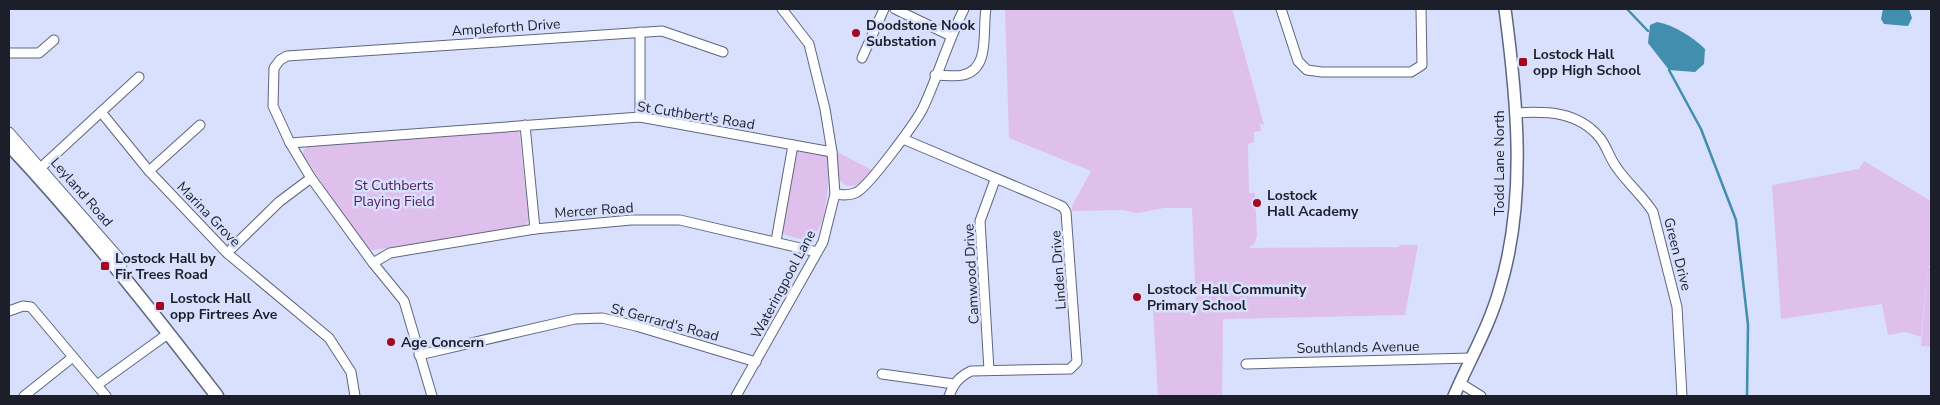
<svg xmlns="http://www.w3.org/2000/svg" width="1940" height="405" font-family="'Nunito Sans',sans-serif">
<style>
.green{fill:#dfbfeb}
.water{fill:#428eae}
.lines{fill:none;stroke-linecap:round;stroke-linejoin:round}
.stream{stroke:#428eae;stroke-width:2.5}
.minor-casing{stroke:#5f667f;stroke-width:11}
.tertiary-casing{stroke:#5f667f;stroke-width:14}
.secondary-casing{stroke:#5f667f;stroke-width:15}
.minor{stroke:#fff;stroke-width:9}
.tertiary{stroke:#fff;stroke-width:11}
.secondary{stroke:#fff;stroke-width:12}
.poi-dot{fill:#a40820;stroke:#d8e0fd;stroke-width:2}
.labels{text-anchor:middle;stroke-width:5;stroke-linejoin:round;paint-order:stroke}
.poi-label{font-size:14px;font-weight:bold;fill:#1c1f2a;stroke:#d8e0fd;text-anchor:start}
.street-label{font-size:14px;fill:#1c1f2a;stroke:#d8e0fd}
.park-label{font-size:14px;fill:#532163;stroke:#d8e0fd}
</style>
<rect width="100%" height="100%" fill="#d8e0fd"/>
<!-- green -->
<g class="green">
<path d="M 1005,9 L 1232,9 L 1264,125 L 1260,123 L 1261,131 L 1254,132 L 1254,142 L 1248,144 L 1249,193 L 1255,193 L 1257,236 L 1254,245 L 1250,246 L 1250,248 L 1399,247 L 1399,245 L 1418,245 L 1405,315 L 1223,319 L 1222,396 L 1158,396 L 1153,308 L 1196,305 L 1192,208 L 1164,208 L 1137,213 L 1122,210 L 1072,211 L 1072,206 L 1091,171 L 1009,138 Z"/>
<path d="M 519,130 L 529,221 L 523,227 L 367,251 L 303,154 L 304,149 L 308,146 Z"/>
<path d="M 797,150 L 829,156 C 829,173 828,229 811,238 C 804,242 788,235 780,233 Z"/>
<path d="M 835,151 L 872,170 L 859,185 L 847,186 L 838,179 Z"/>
<path d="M 1864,161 L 1931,201 L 1931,266 L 1928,266 L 1921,337 L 1906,332 L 1888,335 L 1882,304 L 1781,319 L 1772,185 L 1859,169 Z"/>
<path d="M 1928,267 L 1931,268 L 1931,347 L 1921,346 Z"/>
</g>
<!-- water -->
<g class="water">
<path d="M 1883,9 L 1909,9 L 1912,18 L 1908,26 L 1884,24 L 1881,19 Z"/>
<path d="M 1657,22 C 1674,25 1693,37 1705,49 L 1704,64 L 1695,72 L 1669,70 L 1648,43 L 1650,25 Z"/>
</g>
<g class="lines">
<!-- stream -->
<g class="stream">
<path d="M 1627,9 L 1648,31"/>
<path d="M 1669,70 L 1701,129 L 1736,220 L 1748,325 L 1747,396"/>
</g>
<!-- minor casing -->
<g class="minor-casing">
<g id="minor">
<path d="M 895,9 L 951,36"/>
<path d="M 1281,9 L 1298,61 L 1307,70 L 1322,72 L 1411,72 L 1422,65 L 1421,9"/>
<path d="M 640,32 L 640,117"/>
<path d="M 9,53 L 39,53 L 54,40"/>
<path d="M 862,58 L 884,9"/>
<path d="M 935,75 C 944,75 955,77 963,75 C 991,69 982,30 986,9"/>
<path d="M 101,112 L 139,77"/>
<path d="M 1515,113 C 1546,111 1578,111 1600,138 C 1607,147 1610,159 1617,168 C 1628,184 1643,196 1653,212 L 1677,307 L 1682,396"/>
<path d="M 525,125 L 535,229"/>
<path d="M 9,132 L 122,261 L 121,275"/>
<path d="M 903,139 L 1057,204 L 1063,207 L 1066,212 L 1077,362 L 1070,369 L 971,371 C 959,377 954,383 949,396"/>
<path d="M 290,143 L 640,117 L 832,152"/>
<path d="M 149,171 L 200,125"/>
<path d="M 35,173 L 101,112 L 149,171 L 227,253 L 329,338 L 351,372 L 355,396"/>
<path d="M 835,194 C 842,195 850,196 857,192 C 869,186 916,122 923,108 C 938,76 948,41 964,9"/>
<path d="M 776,241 L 793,145"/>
<path d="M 232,248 L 279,202 L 311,178"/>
<path d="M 373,263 L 390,253 L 535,229 L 631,220 L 680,220 L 817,252"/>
<path d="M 9,311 L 23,306 L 31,307 L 106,396"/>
<path d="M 419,355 L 575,319 L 602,318 L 636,326 L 756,362"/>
<path d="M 1246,364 L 1471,358"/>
<path d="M 989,370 L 980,221 L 995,180"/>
<path d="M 882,374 L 954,384"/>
<path d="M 1460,383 L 1481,396"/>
<path d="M 97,385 L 169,333"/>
<path d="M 24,396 L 73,357"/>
<path d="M 432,396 L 404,301 L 373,263 L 311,178 L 290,143 L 273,106 L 274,68 L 280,60 L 287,56 L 662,31 L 723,52"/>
<path d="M 736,396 L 823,242 L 835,194 L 832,152 L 825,109 L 809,44 L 782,9"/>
</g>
</g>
<!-- tertiary casing -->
<g class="tertiary-casing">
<path id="tertiary" d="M 1454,396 C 1469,361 1490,325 1500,288 C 1527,199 1517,99 1505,9"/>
</g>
<!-- secondary casing -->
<g class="secondary-casing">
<path id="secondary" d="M 9,145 C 83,224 151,310 217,396"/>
</g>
<!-- minor -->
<use href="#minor" class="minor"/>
<!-- tertiary -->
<use href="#tertiary" class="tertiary"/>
<!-- secondary -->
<use href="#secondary" class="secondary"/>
</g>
<!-- markers -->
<g class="poi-dot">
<circle cx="856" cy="33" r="5"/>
<rect x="1518" y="57" width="10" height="10" rx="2.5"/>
<circle cx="1257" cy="203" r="5"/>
<rect x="100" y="261" width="10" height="10" rx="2.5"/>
<circle cx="1137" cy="297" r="5"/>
<rect x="155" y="301" width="10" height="10" rx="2.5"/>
<circle cx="391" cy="342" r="5"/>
</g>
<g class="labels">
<!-- poi labels -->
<g class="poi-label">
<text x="866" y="30">Doodstone Nook<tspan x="866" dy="16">Substation</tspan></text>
<text x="1533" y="59">Lostock Hall<tspan x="1533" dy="16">opp High School</tspan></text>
<text x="1267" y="200">Lostock<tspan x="1267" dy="16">Hall Academy</tspan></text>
<text x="115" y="263">Lostock Hall by<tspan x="115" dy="16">Fir Trees Road</tspan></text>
<text x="1147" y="294">Lostock Hall Community<tspan x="1147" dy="16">Primary School</tspan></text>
<text x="170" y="303">Lostock Hall<tspan x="170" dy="16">opp Firtrees Ave</tspan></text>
<text x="401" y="347">Age Concern</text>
</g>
<!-- street labels -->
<g class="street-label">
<text transform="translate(506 27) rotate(-4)" y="5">Ampleforth Drive</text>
<text transform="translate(696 115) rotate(9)" y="5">St Cuthbert's Road</text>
<text transform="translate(1499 163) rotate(-90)" y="5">Todd Lane North</text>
<text transform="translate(82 192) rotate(49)" y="5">Leyland Road</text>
<text transform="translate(594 210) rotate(-4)" y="5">Mercer Road</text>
<text transform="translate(209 214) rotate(46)" y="5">Marina Grove</text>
<text transform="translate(1678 254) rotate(76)" y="5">Green Drive</text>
<text transform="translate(1058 270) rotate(-94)" y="5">Linden Drive</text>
<text transform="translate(971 274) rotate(-93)" y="5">Camwood Drive</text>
<text transform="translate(783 284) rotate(-62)" y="5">Wateringpool Lane</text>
<text transform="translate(665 322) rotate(15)" y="5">St Gerrard's Road</text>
<text transform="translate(1358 347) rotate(-1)" y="5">Southlands Avenue</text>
</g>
<!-- park labels -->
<g class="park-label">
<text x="394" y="190">St Cuthberts<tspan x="394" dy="16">Playing Field</tspan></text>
</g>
</g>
<!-- border -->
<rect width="1940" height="405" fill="none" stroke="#1c1f2a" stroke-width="20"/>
</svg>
